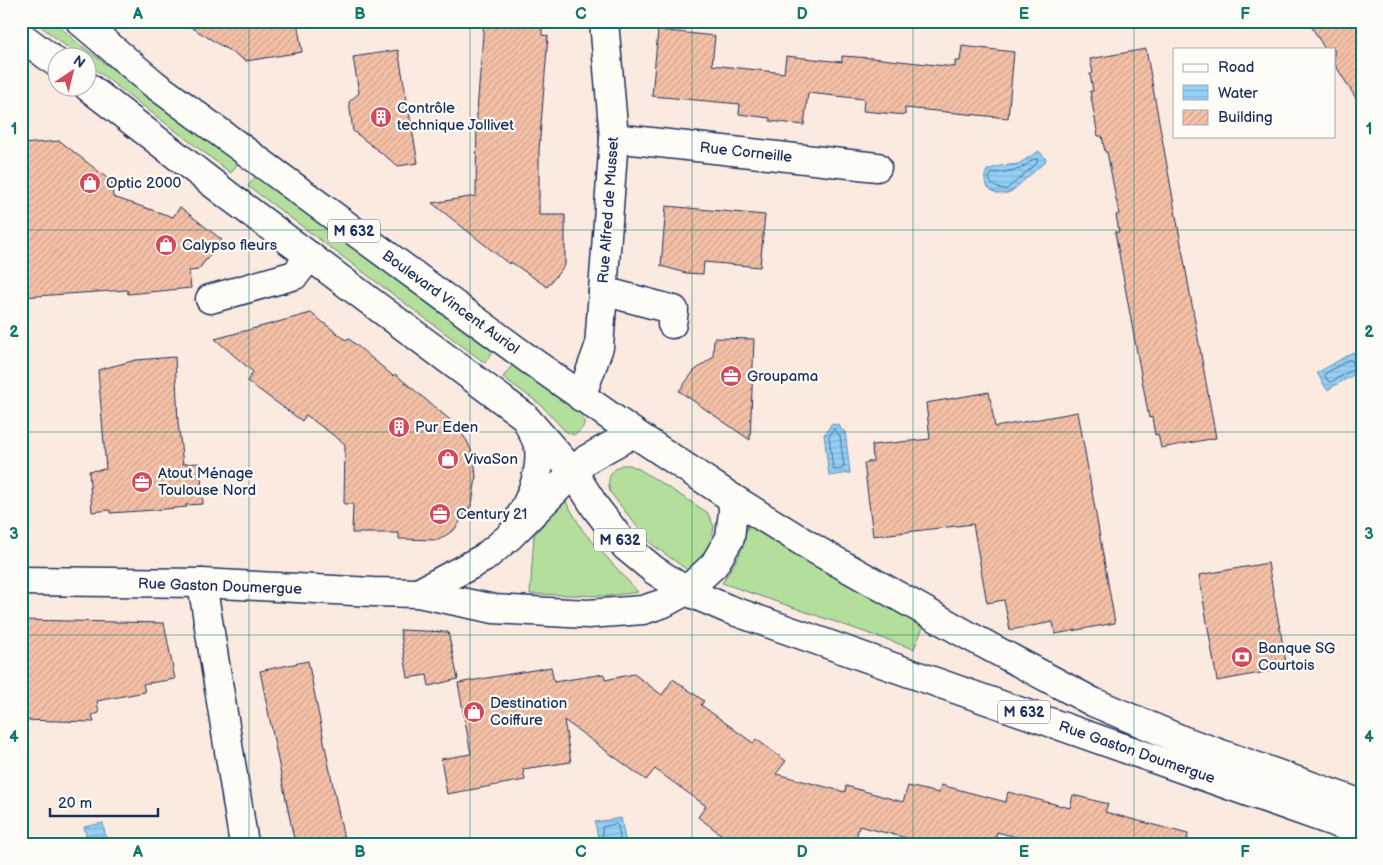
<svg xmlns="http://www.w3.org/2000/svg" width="1383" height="865" font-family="'Balsamiq Sans',sans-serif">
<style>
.grass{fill:#b3de9b;stroke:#67867c}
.water{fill:url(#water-rules);stroke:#648fb8}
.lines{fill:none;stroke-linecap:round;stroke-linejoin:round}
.shore{stroke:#4b6f9a;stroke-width:1}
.building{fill:url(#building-hatch);stroke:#1b2f5e}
.minor-casing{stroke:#1b2f5e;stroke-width:31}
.major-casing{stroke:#1b2f5e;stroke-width:31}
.minor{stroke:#fdfcf7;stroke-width:28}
.major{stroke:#fdfcf7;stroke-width:28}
.grid{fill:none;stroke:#0f766e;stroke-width:1;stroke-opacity:0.55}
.labels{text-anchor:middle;stroke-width:4.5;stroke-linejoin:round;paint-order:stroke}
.shield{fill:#fdfcf7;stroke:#5f6c8c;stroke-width:1}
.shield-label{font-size:14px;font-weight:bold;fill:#1b2f5e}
.poi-label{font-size:15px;fill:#1b2f5e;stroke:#fdfcf7;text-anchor:start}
.street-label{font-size:15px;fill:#1b2f5e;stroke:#fdfcf7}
.neatline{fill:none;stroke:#0f766e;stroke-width:2}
.grid-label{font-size:16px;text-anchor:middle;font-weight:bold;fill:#0f766e}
</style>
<defs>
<pattern id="water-rules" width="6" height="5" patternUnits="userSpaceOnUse" patternTransform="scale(1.25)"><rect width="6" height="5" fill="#94cff4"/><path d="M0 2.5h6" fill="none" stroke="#7fb2d4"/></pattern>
<pattern id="building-hatch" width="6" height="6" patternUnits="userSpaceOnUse" patternTransform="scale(1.25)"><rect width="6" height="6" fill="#f4c0a6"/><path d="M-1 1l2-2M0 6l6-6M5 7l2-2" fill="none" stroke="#d1a591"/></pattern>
</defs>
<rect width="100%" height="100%" fill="#faeadf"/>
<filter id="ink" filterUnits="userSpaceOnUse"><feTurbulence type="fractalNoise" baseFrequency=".02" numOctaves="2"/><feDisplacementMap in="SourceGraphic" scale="10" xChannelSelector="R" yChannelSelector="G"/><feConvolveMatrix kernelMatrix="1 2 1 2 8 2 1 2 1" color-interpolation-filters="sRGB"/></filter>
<g filter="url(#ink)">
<!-- grass -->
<g class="grass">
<path d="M 34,21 L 54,21 L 75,41 L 238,163 L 231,173 L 88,64 L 88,58 L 80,57 Z"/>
<path d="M 256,176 L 494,350 L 485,363 L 248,186 Z"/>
<path d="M 513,364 L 581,413 C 587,423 584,430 573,435 L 565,431 L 541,405 L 503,377 Z"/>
<path d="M 621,465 L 630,465 L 639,469 L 707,512 L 714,526 L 712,540 L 706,553 L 689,571 L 650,543 L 610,492 C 607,478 609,473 621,465 Z"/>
<path d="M 565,500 L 583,531 L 638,592 L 608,596 L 530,594 L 534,535 Z"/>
<path d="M 749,523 L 924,625 L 914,649 L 722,583 L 739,556 Z"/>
</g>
<!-- water -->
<g class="water">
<path d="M 1039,151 L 1046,159 L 1045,162 L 1012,191 C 998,200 978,186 987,170 L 1000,166 L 1018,164 Z"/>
<path d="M 1353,352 L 1362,370 L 1327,390 L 1317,373 Z"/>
<path d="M 831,424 L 839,425 L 842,431 L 845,431 L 850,473 L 829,476 L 824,434 L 826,433 Z"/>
<path d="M 621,818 L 626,844 L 599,844 L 595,822 Z"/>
<path d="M 103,823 L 107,844 L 88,844 L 84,827 Z"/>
</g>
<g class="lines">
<!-- shore -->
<g class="shore">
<path d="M 1034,159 L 1037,159 L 1037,163 L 1007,189 C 998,189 992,187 989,178 L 991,174 L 1020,169 Z"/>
<path d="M 1349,360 L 1352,361 L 1354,369 L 1331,382 L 1328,381 L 1325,376 L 1325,374 Z"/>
<path d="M 834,429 L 840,436 L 844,467 L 842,469 L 835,470 L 833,468 L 829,437 Z"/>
<path d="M 603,844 L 602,827 L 615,824 L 618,826 L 621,844"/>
</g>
</g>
<!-- building -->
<g class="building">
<path d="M 181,21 L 297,21 L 302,52 L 246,61 Z"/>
<path d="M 484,21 L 542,21 L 542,35 L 548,36 L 539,150 L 539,215 L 565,215 L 565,265 L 547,287 L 511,262 L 509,264 L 432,203 L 476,196 L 477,112 Z"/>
<path d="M 1308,21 L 1362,21 L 1362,108 L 1334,63 L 1334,49 L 1325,49 Z"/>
<path d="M 658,30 L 715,36 L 712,65 L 784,73 L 786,56 L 842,62 L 842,56 L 872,58 L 955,67 L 955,61 L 960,61 L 962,46 L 1014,52 L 1008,118 L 905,108 L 905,115 L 863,111 L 864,99 L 808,93 L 804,125 L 770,121 L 770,118 L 739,114 L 740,104 L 652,96 Z"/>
<path d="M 1146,49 L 1216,438 L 1161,448 L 1158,434 L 1155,435 L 1152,417 L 1149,418 L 1115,232 L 1119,232 L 1116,215 L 1119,214 L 1107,152 L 1105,152 L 1102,136 L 1098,136 L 1090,91 L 1093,91 L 1090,74 L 1093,73 L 1090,59 Z"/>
<path d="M 398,50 L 418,163 L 398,166 L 353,131 L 349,102 L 359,93 L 353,57 Z"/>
<path d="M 60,141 L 112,182 L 113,197 L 173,217 L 180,207 L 222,240 L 198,270 L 189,271 L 191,288 L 128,294 L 127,290 L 21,297 L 21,144 Z"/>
<path d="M 666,206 L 765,215 L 760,267 L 704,262 L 703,274 L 686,273 L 661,266 Z"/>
<path d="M 311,313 L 346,340 L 348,338 L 393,376 L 395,374 L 455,424 L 467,441 L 472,452 L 475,466 L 476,478 L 472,504 L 455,529 L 439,540 L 399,539 L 399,533 L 352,533 L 353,504 L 344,504 L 345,444 L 306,415 L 302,421 L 247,381 L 253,372 L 215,339 Z"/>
<path d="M 714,338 L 754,339 L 750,440 L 679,391 L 694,371 L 713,357 Z"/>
<path d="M 175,357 L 178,422 L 183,464 L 200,463 L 203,504 L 186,505 L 187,507 L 154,510 L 110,513 L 110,510 L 92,512 L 89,471 L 106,469 L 98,370 L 136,360 Z"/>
<path d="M 989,392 L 995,427 L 1078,412 L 1115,623 L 1055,634 L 1053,622 L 1010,630 L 1004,600 L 987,603 L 973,524 L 873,536 L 864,463 L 873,461 L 872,445 L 930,439 L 926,403 Z"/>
<path d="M 1268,563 L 1287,668 L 1217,681 L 1199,575 Z"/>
<path d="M 21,620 L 164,623 L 175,679 L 143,684 L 145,692 L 97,701 L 99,713 L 92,715 L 94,722 L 21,720 Z"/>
<path d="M 400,630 L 448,632 L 458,679 L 429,686 L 427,675 L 408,678 Z"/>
<path d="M 308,661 L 330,771 L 345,844 L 295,844 L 260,671 Z"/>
<path d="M 551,667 L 554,682 L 604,674 L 605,680 L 634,674 L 662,695 L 673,679 L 704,701 L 701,705 L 753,743 L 756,739 L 786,761 L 776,774 L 845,792 L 846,786 L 903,802 L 908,786 L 939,793 L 941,785 L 1006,802 L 1008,792 L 1070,808 L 1073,795 L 1108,804 L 1105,812 L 1188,834 L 1187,844 L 1043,844 L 997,832 L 994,844 L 930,844 L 859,826 L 855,844 L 734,844 L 698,817 L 706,806 L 655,769 L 646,780 L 564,720 L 571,762 L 523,769 L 525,780 L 447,794 L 441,759 L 471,754 L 458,683 Z"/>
</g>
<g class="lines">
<!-- minor casing -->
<g class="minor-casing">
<g id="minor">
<path d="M 614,138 L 877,167"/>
<path d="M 603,291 L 674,310 L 672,324"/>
<path d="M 210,299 L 295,275 L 310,256"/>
<path d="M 581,397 L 599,347 L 614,138 L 604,21"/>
<path d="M 520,517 C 531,497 542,472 539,448 C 537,439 530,428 526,419"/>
<path d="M 21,581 L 202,583 L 373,592 L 418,593 L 494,609 L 588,614 L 643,610 L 664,603 L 686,591 L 714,565 L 730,538 L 733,511 L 732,498"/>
<path d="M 202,583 L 244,844"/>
<path d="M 418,593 L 484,558 L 509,537 L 587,459 L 634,433"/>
</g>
</g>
<!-- major casing -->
<g class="major-casing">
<g id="major">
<path d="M 80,21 L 154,84 L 527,358 L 634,433 L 732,498 L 816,550 L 971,637 L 1093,702 L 1182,740 L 1362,804"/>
<path d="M 21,36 L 58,64"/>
<path d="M 88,87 L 229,196 L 524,416 L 573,472 L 596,508 L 626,547 L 654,570 L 686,591 L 728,609 L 1362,832"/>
</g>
</g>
<!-- minor -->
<use href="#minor" class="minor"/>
<!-- major -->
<use href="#major" class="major"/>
</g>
</g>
<!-- grid -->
<path class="grid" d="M 249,21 L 249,844M 470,21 L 470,844M 692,21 L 692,844M 913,21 L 913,844M 1134,21 L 1134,844M 21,230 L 1362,230M 21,432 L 1362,432M 21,635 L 1362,635"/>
<!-- icons -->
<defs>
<g id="building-disc" transform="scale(1.125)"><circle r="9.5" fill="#d1495b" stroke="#fdfcf7"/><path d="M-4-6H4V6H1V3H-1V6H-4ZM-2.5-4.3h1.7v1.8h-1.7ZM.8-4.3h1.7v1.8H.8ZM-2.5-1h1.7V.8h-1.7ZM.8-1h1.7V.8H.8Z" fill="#fff"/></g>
<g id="shop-disc" transform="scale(1.125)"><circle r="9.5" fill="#d1495b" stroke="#fdfcf7"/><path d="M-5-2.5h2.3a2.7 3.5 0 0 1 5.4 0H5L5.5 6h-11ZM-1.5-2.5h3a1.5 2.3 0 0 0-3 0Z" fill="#fff"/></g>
<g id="office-disc" transform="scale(1.125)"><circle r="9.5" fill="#d1495b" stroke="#fdfcf7"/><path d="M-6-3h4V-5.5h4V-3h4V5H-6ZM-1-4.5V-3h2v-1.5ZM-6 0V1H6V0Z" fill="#fff"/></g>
<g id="bank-disc" transform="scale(1.125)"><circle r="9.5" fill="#d1495b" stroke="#fdfcf7"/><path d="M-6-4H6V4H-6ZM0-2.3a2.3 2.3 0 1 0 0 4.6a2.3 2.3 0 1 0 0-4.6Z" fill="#fff"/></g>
</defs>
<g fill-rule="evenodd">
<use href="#building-disc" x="381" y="117"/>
<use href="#shop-disc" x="90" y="183"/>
<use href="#shop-disc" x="166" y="245"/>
<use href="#office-disc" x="731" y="376"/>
<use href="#building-disc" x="399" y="427"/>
<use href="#shop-disc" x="448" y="459"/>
<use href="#office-disc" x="142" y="482"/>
<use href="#office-disc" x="440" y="514"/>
<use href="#bank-disc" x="1242" y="657"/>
<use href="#shop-disc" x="474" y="712"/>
</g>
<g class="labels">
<!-- shield labels -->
<g class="shield">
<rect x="328" y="219.5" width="52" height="23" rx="4"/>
<rect x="594" y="528.5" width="52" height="23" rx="4"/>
<rect x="998" y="700.5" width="52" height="23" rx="4"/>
</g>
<g class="shield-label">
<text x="354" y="236">M 632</text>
<text x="620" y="545">M 632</text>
<text x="1024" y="717">M 632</text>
</g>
<!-- poi labels -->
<g class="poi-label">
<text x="397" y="113">Contrôle<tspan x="397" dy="17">technique Jollivet</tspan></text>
<text x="106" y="188">Optic 2000</text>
<text x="182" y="250">Calypso fleurs</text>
<text x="747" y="381">Groupama</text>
<text x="415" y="432">Pur Eden</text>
<text x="464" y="464">VivaSon</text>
<text x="158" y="478">Atout Ménage<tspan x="158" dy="17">Toulouse Nord</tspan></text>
<text x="456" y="519">Century 21</text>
<text x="1258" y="653">Banque SG<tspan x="1258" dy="17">Courtois</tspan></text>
<text x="490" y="708">Destination<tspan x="490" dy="17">Coiffure</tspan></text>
</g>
<!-- street labels -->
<g class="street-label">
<text transform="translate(746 152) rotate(6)" y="5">Rue Corneille</text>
<text transform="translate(608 210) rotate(-86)" y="5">Rue Alfred de Musset</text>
<text transform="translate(451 302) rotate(36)" y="5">Boulevard Vincent Auriol</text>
<text transform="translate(220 586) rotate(2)" y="5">Rue Gaston Doumergue</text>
<text transform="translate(1137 752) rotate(19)" y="5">Rue Gaston Doumergue</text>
</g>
</g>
<!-- margin -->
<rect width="1383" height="865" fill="none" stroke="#fdfcf7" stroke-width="55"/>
<!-- legend -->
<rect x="1173" y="48" width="162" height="90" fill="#fdfcf7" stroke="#a3aaba"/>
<rect x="1183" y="64" width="25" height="8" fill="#fdfcf7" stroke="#a3aaba"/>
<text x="1218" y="72" font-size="15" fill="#1b2f5e">Road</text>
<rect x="1183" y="85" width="25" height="15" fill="url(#water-rules)" stroke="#a3aaba"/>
<text x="1218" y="98" font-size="15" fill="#1b2f5e">Water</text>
<rect x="1183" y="110" width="25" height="15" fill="url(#building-hatch)" stroke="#a3aaba"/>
<text x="1218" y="122" font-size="15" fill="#1b2f5e">Building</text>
<!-- north arrow -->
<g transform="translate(72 72) rotate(35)"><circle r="24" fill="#fdfcf7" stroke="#a3aaba"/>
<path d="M0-4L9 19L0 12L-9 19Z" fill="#d1495b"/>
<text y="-8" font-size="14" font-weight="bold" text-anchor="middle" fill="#1b2f5e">N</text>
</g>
<!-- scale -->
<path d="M50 808v8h108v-8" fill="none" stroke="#1b2f5e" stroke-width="2.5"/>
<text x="58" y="808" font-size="15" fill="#1b2f5e" stroke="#fdfcf7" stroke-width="4" paint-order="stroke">20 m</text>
<rect x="28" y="28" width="1328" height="810" class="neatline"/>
<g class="grid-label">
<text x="138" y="19">A</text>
<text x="360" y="19">B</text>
<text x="581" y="19">C</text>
<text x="802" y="19">D</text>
<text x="1024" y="19">E</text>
<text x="1245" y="19">F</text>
<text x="14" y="134">1</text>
<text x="1369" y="134">1</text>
<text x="14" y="337">2</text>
<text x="1369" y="337">2</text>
<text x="14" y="539">3</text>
<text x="1369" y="539">3</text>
<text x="14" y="742">4</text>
<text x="1369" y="742">4</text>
<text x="138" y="857">A</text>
<text x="360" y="857">B</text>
<text x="581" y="857">C</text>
<text x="802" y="857">D</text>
<text x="1024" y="857">E</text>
<text x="1245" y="857">F</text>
</g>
</svg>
